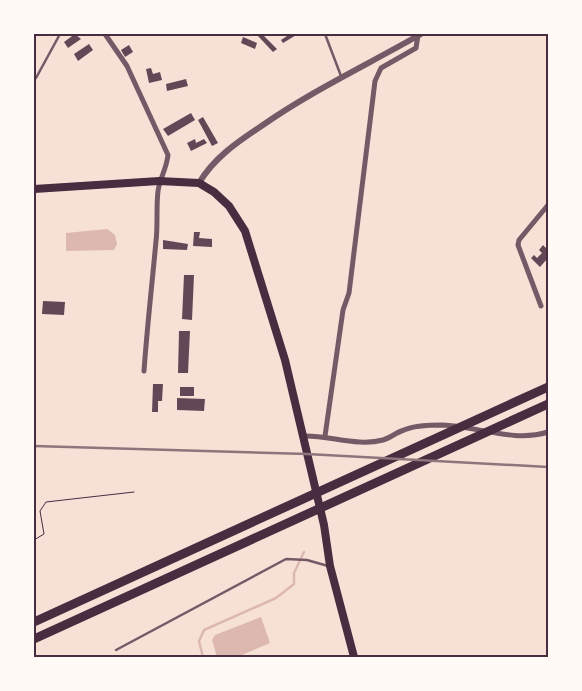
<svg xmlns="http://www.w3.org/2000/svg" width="582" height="691" font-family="Inter,sans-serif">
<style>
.water{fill:#dcb8b0}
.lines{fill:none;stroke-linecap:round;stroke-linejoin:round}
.stream{stroke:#dcb8b0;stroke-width:2.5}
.building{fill:#644757}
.path{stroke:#4a2c40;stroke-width:1}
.service{stroke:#755966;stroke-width:2.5}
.minor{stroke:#755966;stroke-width:5}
.tertiary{stroke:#755966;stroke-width:6}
.primary{stroke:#4a2c40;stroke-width:8}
.motorway{stroke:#4a2c40;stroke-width:9}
.rail{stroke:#8f747c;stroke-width:2.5}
.neatline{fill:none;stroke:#4a2c40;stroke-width:2}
</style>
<rect width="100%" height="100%" fill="#f7e1d7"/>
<!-- water -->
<g class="water">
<path d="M 107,229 L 115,235 L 117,244 L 114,250 L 66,251 L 66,233 Z"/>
<path d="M 261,617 L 270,643 L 237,657 L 217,657 L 212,640 L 215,635 Z"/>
</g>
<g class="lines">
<!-- stream -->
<path class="stream" d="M 203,657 L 199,641 L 204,630 L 276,598 L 294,584 L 294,573 L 304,552"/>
</g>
<!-- building -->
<g class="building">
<path d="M 75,34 L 81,39 L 68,48 L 64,42 Z"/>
<path d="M 262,34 L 277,49 L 273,52 L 258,36 Z"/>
<path d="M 290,34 L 298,34 L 283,43 L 281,40 Z"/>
<path d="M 243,37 L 257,43 L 255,49 L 241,43 Z"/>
<path d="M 89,44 L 93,50 L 78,61 L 74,54 Z"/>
<path d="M 129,45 L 133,52 L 125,57 L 121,50 Z"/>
<path d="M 151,68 L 153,74 L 160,72 L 162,80 L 149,83 L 146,69 Z"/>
<path d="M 186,79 L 188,86 L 167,91 L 166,84 Z"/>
<path d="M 191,113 L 195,120 L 168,136 L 163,129 Z"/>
<path d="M 203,117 L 218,143 L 212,146 L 198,120 Z"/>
<path d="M 195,139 L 196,143 L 204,139 L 207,143 L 191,151 L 187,143 Z"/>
<path d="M 194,232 L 200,232 L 199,238 L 212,239 L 212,247 L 193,246 Z"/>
<path d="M 163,240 L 188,244 L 187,250 L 163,249 Z"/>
<path d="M 543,245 L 548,250 L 548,258 L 540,267 L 531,258 L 534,255 L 537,258 L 542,253 L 539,250 Z"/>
<path d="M 184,275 L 194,275 L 192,320 L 182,319 Z"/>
<path d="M 43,301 L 65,302 L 64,315 L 42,314 Z"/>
<path d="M 179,331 L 190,331 L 188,373 L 178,373 Z"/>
<path d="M 153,384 L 163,384 L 162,401 L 158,401 L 158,412 L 152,412 Z"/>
<rect x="180" y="387" width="14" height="9"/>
<path d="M 177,398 L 205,399 L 204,411 L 177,410 Z"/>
</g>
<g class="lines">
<!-- path -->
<path class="path" d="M 34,540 L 44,534 L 40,511 L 46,502 L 134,492"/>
<!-- service -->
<g class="service">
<path d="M 325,34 L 341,76"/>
<path d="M 36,78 L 60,34"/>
<path d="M 116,650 L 286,559 L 307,560 L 328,566"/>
</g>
<!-- minor -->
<g class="minor">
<path d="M 105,34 L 127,66 L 168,155 C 166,171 160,177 158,191 C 156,208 158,225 156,241 C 152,285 147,328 144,371"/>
<path d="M 541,306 L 518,245 L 519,240 L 548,205"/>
<path d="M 303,436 C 329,435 357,447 383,440 C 390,438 397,432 404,430 C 415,425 430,425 442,425 C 478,426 513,443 548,432"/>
<path d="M 325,436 L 343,310 L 349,293 L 375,81 L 381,68 L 416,48 L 418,35"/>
</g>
<!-- tertiary -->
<path class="tertiary" d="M 199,183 C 214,158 236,143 260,127 C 311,91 367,65 421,34"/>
<!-- primary -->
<path class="primary" d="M 34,189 L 159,181 L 199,183 L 214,192 L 229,206 L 245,231 L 285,360 L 324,525 L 330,566 L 354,657"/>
<!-- motorway -->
<g class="motorway">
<path d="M 34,622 L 548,387"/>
<path d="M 34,639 L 548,404"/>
</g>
<!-- rail -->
<path class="rail" d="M 34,446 L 307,454 L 548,467"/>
</g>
<!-- border -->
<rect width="582" height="691" fill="none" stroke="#fffaf5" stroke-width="70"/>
<rect x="35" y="35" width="512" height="621" class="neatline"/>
</svg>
